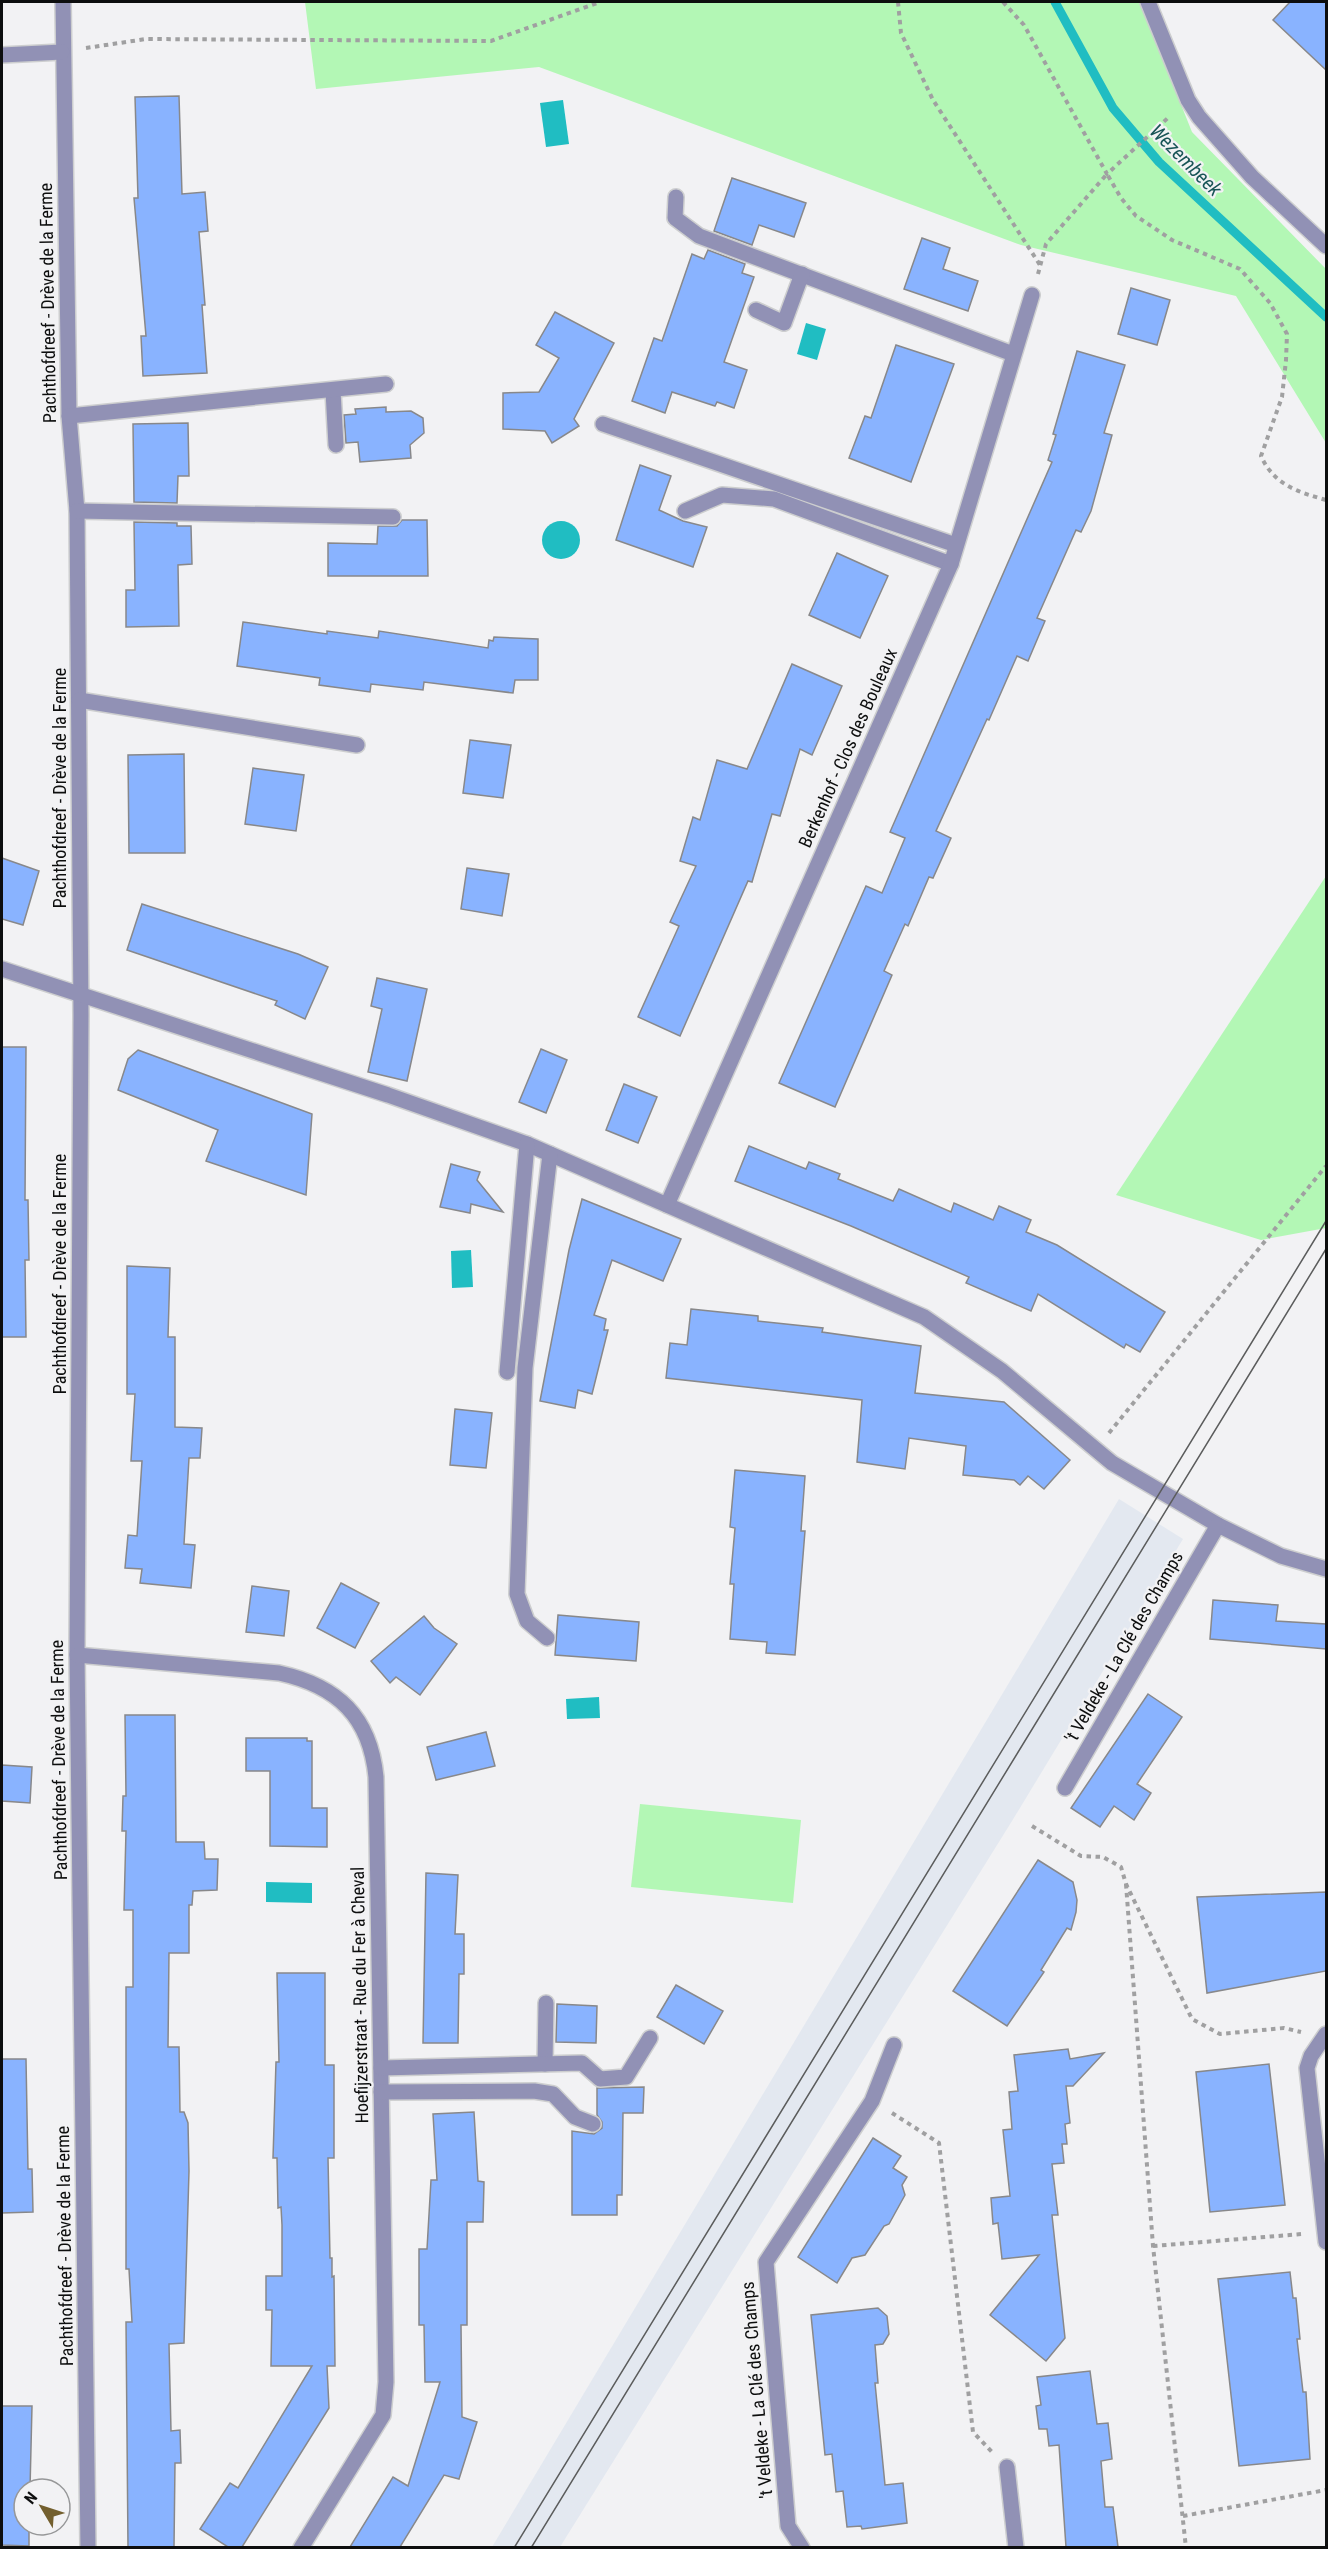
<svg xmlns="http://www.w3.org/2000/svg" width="1328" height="2549" font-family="'Roboto Condensed',sans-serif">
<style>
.built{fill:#e3e8f0}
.green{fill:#b3f7b5}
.water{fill:#20bdc2}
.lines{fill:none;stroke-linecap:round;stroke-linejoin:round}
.stream{stroke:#20bdc2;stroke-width:9}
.building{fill:#89b3ff;stroke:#88888a;stroke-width:1.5}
.minor-casing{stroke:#cdcecf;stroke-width:18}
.path{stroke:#a0a0a1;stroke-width:4;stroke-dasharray:4.5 4.5;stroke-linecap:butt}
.minor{stroke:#9191b5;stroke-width:15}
.tram{stroke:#5b5c5c;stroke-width:1.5}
.labels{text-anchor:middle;stroke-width:4.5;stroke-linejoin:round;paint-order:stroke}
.street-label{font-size:18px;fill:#0d0e0e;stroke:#f2f2f4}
.water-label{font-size:20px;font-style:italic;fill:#185456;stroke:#f2f2f4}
</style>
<rect width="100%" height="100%" fill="#f2f2f4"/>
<!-- built -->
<path class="built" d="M 1119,1499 L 1183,1539 L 1012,1821 L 560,2547 L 492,2547 Z"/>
<!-- green -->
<g class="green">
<path d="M 305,2 L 1140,2 L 1192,132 L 1326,269 L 1326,443 L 1236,296 L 1021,245 L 539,67 L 316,89 Z"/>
<path d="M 1326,876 L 1326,1228 L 1261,1240 L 1116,1195 Z"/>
<path d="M 640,1804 L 801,1820 L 793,1903 L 631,1887 Z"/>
</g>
<!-- water -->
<g class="water">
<path d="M 563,100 L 569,144 L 546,147 L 540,103 Z"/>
<path d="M 806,323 L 826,329 L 817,360 L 797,354 Z"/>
<circle cx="561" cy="540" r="19"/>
<path d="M 471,1250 L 473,1287 L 452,1288 L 451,1251 Z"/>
<path d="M 599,1697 L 600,1718 L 567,1719 L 566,1699 Z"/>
<path d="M 266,1882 L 312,1883 L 312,1903 L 266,1902 Z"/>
</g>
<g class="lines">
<!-- stream -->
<path class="stream" d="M 1055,2 L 1113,108 L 1159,162 L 1326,317"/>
</g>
<!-- building -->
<g class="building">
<path d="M 1290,2 L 1326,2 L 1326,70 L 1273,20 Z"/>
<path d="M 179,96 L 182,194 L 205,192 L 208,231 L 199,232 L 205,305 L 202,305 L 207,373 L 143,376 L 141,336 L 146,336 L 134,198 L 138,198 L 135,97 Z"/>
<path d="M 732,178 L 806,203 L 794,237 L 759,225 L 752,245 L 714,231 Z"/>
<path d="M 922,238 L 950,248 L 943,269 L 978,281 L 968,311 L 904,289 Z"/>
<path d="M 708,250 L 745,264 L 742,273 L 754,277 L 724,362 L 747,370 L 734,408 L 717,402 L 715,406 L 672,392 L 665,413 L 632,401 L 654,338 L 662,341 L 692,254 L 704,259 Z"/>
<path d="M 1131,288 L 1170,300 L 1157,345 L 1118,334 Z"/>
<path d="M 555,312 L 614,343 L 574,419 L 579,426 L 552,443 L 545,431 L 503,429 L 503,393 L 539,392 L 559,358 L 536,345 Z"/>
<path d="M 896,345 L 954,364 L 911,482 L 849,458 L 865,416 L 871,418 Z"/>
<path d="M 1077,351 L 1125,365 L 1104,433 L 1112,435 L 1091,511 L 1081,532 L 1076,530 L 1037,618 L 1045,621 L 1028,661 L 1017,656 L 989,720 L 987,719 L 936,831 L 951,838 L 933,878 L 929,877 L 908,926 L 905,924 L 884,971 L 892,975 L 835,1107 L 779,1083 L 866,886 L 882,893 L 905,838 L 890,832 L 1052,462 L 1048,460 L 1056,435 L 1053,434 Z"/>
<path d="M 386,407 L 386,412 L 411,411 L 423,418 L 424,433 L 410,445 L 411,458 L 360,462 L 358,442 L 346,443 L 344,415 L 356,414 L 355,409 Z"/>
<path d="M 188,423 L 189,476 L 178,476 L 177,503 L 134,502 L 133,424 Z"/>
<path d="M 640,465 L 671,476 L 659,510 L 683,521 L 707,527 L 693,567 L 616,540 Z"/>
<path d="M 402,520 L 427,520 L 428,576 L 328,576 L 328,543 L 377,544 L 378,526 L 397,526 Z"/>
<path d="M 134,522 L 177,523 L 177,526 L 191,526 L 192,564 L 178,565 L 179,626 L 126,627 L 126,590 L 135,590 Z"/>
<path d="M 837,553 L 888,576 L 860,638 L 809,615 Z"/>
<path d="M 243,622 L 327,634 L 327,631 L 378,638 L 379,631 L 488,648 L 489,640 L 493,641 L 494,637 L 538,639 L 538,680 L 515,680 L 513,693 L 424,682 L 423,690 L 371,684 L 370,692 L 319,685 L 320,678 L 237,666 Z"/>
<path d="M 792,664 L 842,686 L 812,755 L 800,749 L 780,816 L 772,814 L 752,882 L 748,881 L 680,1036 L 638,1017 L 679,926 L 670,922 L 696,866 L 680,861 L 693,817 L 700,820 L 717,760 L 747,769 Z"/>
<path d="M 470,740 L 511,745 L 503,798 L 463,793 Z"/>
<path d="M 184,754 L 185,853 L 129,853 L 128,755 Z"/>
<path d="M 253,768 L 304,775 L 296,831 L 245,824 Z"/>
<path d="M 2,858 L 39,871 L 23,925 L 2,919 Z"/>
<path d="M 467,868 L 509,874 L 502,916 L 461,909 Z"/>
<path d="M 142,904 L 298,954 L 328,967 L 305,1019 L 275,1005 L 277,1001 L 127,950 Z"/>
<path d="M 377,978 L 427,989 L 407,1081 L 368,1072 L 382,1009 L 371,1006 Z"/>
<path d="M 2,1047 L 26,1047 L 25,1200 L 28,1200 L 29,1260 L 25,1260 L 26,1337 L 2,1337 Z"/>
<path d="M 541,1049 L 567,1060 L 546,1113 L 519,1102 Z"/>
<path d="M 138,1050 L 312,1114 L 306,1195 L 206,1161 L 218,1130 L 118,1090 L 128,1059 Z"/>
<path d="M 624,1084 L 657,1097 L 638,1143 L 606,1130 Z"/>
<path d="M 749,1146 L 806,1169 L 809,1162 L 840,1174 L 838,1179 L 893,1201 L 899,1189 L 951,1212 L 954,1203 L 993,1220 L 999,1206 L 1031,1220 L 1026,1232 L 1057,1245 L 1165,1312 L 1140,1352 L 1126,1344 L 1124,1348 L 1038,1294 L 1031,1311 L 966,1283 L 969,1277 L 851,1226 L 735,1181 Z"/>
<path d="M 451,1164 L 480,1172 L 477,1180 L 503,1212 L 471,1204 L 470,1213 L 440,1207 Z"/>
<path d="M 582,1199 L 681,1239 L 663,1281 L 612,1260 L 594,1315 L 606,1319 L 604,1330 L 608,1330 L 592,1394 L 578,1390 L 575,1408 L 540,1401 L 569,1250 Z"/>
<path d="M 127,1266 L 170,1268 L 168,1337 L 175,1337 L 175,1427 L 202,1428 L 200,1458 L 189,1458 L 184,1544 L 195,1545 L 191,1588 L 140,1583 L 142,1569 L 125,1568 L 128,1535 L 137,1536 L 142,1461 L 131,1461 L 135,1394 L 127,1394 Z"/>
<path d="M 691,1309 L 758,1316 L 758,1321 L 823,1328 L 822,1332 L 921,1346 L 915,1393 L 1004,1402 L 1070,1460 L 1044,1489 L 1028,1476 L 1020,1485 L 1014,1480 L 963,1475 L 966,1446 L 909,1438 L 905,1469 L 857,1462 L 862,1400 L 666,1378 L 670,1343 L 687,1345 Z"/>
<path d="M 455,1409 L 492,1413 L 486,1468 L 450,1465 Z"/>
<path d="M 735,1470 L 805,1476 L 801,1531 L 805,1531 L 795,1655 L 766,1653 L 767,1642 L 730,1639 L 734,1584 L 730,1584 L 735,1528 L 730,1527 Z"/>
<path d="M 341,1583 L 379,1603 L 355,1648 L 317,1628 Z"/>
<path d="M 252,1586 L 289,1591 L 284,1636 L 246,1632 Z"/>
<path d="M 1213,1600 L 1278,1605 L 1276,1621 L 1326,1624 L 1326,1649 L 1210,1639 Z"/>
<path d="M 558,1615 L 639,1622 L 636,1661 L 555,1655 Z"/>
<path d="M 424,1616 L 434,1628 L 457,1644 L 420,1695 L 396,1677 L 390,1683 L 371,1661 Z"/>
<path d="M 1148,1694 L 1182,1717 L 1137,1784 L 1151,1793 L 1134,1820 L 1114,1806 L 1100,1827 L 1071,1808 Z"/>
<path d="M 125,1715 L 175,1715 L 176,1842 L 204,1842 L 205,1859 L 218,1859 L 217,1890 L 193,1891 L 192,1905 L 189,1905 L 189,1953 L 169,1953 L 168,2047 L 179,2047 L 180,2112 L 184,2112 L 188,2123 L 189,2171 L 184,2343 L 169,2344 L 171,2431 L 180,2430 L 181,2463 L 175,2463 L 174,2547 L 128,2547 L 126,2322 L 132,2322 L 129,2269 L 126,2269 L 126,1987 L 133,1987 L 133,1910 L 124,1910 L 126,1831 L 122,1831 L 123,1796 L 126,1796 Z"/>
<path d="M 486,1732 L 495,1766 L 436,1780 L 427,1747 Z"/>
<path d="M 246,1738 L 307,1738 L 307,1741 L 312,1741 L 312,1808 L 327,1808 L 327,1847 L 270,1846 L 270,1771 L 246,1771 Z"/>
<path d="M 2,1765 L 32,1767 L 30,1803 L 2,1801 Z"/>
<path d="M 1038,1860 L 1073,1882 L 1077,1900 L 1076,1912 L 1071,1930 L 1067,1928 L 1041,1970 L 1044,1972 L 1007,2026 L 953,1991 Z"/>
<path d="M 426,1873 L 458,1875 L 455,1934 L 464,1934 L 464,1974 L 459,1974 L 458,2043 L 423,2043 Z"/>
<path d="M 1326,1892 L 1326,1971 L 1207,1993 L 1197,1897 Z"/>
<path d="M 277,1973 L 325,1973 L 325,2065 L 334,2065 L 334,2158 L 328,2158 L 330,2258 L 332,2258 L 332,2277 L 334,2276 L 335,2366 L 327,2366 L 329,2408 L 242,2547 L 228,2547 L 200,2529 L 230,2483 L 238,2488 L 312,2366 L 271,2366 L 272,2310 L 266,2310 L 266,2276 L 282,2276 L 282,2225 L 281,2207 L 278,2208 L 277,2158 L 273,2158 L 276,2062 L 279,2062 Z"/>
<path d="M 676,1985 L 723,2011 L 704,2044 L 657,2017 Z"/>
<path d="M 557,2004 L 597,2006 L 596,2043 L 556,2042 Z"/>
<path d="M 1068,2049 L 1070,2059 L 1104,2053 L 1073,2086 L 1066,2086 L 1070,2123 L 1065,2124 L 1067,2144 L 1062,2144 L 1064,2163 L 1052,2164 L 1058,2215 L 1052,2215 L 1065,2338 L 1046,2361 L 990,2315 L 1039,2255 L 1002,2259 L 998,2223 L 993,2224 L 991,2198 L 1010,2196 L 1003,2130 L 1012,2129 L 1009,2092 L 1018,2091 L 1014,2055 Z"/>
<path d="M 2,2059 L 26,2059 L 28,2169 L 32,2169 L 33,2212 L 2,2213 Z"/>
<path d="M 1269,2064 L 1285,2205 L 1210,2212 L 1196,2072 Z"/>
<path d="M 644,2087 L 643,2113 L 623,2113 L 622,2195 L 617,2195 L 617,2215 L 572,2215 L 572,2131 L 594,2134 L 602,2128 L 602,2122 L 597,2115 L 597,2088 Z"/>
<path d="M 474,2112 L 478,2181 L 484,2182 L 483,2222 L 467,2222 L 467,2325 L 461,2325 L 462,2417 L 477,2422 L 459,2479 L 444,2475 L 400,2547 L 350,2547 L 393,2477 L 408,2486 L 440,2382 L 425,2382 L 424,2325 L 419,2325 L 419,2249 L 427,2249 L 431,2180 L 437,2180 L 433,2114 Z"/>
<path d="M 873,2138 L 901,2156 L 893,2168 L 907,2177 L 902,2185 L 905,2195 L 889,2224 L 884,2226 L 865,2255 L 852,2258 L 837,2283 L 798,2257 Z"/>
<path d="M 1290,2272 L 1293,2298 L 1296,2298 L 1300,2339 L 1297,2339 L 1303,2392 L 1306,2392 L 1310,2459 L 1239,2466 L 1218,2279 Z"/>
<path d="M 878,2308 L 887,2316 L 889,2334 L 883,2344 L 875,2345 L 878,2383 L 875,2383 L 885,2485 L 903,2483 L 907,2523 L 862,2529 L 861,2526 L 847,2527 L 843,2491 L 836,2492 L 832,2454 L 825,2455 L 811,2315 Z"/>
<path d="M 1090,2371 L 1097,2424 L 1108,2423 L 1112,2459 L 1101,2461 L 1105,2507 L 1113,2507 L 1118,2547 L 1066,2547 L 1059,2445 L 1049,2446 L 1047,2429 L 1039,2429 L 1036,2406 L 1041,2405 L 1037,2377 Z"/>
<path d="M 2,2406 L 32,2406 L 30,2489 L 24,2489 L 24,2525 L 29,2525 L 29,2546 L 2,2545 Z"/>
</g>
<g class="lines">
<!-- minor casing -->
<g class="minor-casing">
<g id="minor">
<path d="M 63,2 L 69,416 L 77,511 L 81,1015 L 77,1655 L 88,2548"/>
<path d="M 1148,2 L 1188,100 L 1199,117 L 1252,177 L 1326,246"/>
<path d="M 2,55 L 62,52"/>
<path d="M 676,197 L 675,218 L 699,236 L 1013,354"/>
<path d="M 756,310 L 784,323 L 802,274"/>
<path d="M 333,391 L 336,445"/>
<path d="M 69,416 L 386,384"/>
<path d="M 603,424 L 956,545"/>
<path d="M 77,511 L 393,517"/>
<path d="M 685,511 L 722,495 L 774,499 L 951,564"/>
<path d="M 79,700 L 357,745"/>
<path d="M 2,969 L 388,1095 L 527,1144 L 924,1317 L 1002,1371 L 1112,1463 L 1218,1525 L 1281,1556 L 1326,1569"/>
<path d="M 667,1205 L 951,564 L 1032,295"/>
<path d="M 507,1372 L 527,1144"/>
<path d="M 547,1638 L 527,1621 L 517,1594 L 525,1368 L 550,1154"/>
<path d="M 77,1655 L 279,1673 C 338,1686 370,1717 376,1777 L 386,2382 L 383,2415 L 301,2548"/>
<path d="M 1065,1788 L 1218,1525"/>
<path d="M 1326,2034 L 1311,2056 L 1307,2068 L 1326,2242"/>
<path d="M 545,2064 L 546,2003"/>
<path d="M 381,2068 L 582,2063 L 600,2079 L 626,2077 L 650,2038"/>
<path d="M 381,2092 L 534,2091 L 553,2094 L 575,2117 L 593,2124"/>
<path d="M 1007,2467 L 1016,2548"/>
<path d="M 802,2548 L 788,2526 L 766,2262 L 872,2101 L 894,2045"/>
</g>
</g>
<!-- path -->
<g class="path">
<path d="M 898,2 L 901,33 L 933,100 L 1040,265"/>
<path d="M 1003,2 L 1024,25 L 1107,174 L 1170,116"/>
<path d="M 86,48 L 146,39 L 491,41 L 600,2"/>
<path d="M 1038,274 L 1046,244 L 1107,174 L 1121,198 L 1136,216 L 1172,240 L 1240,269 L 1270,303 L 1287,334 L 1286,360 L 1282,397 L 1261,456 C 1274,485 1298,492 1326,500"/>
<path d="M 1109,1433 L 1326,1166"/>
<path d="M 1032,1826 L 1081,1856 L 1103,1857 L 1121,1867 L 1126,1884 L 1192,2019 L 1220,2034 L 1284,2028 L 1301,2032"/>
<path d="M 1126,1884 L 1153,2246 L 1186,2548"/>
<path d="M 892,2113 L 939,2143 L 973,2432 L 992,2452"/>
<path d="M 1153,2246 L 1302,2234"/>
<path d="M 1183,2516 L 1326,2490"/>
</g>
<!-- minor -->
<use href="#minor" class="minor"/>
<!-- tram -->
<g class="tram">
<path d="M 514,2548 L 1326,1221"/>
<path d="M 531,2548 L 1326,1249"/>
</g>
</g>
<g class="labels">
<!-- street labels -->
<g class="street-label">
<text transform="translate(48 303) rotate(-91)" y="6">Pachthofdreef - Drève de la Ferme</text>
<text transform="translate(848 748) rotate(-66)" y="6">Berkenhof - Clos des Bouleaux</text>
<text transform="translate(60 788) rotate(-90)" y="6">Pachthofdreef - Drève de la Ferme</text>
<text transform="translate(60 1274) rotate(-90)" y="6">Pachthofdreef - Drève de la Ferme</text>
<text transform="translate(1124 1647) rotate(-60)" y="6">'t Veldeke - La Clé des Champs</text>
<text transform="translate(59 1760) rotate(-91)" y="6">Pachthofdreef - Drève de la Ferme</text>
<text transform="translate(360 1995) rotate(-91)" y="6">Hoefijzerstraat - Rue du Fer à Cheval</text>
<text transform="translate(65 2246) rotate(-91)" y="6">Pachthofdreef - Drève de la Ferme</text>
<text transform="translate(757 2390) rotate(-95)" y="6">'t Veldeke - La Clé des Champs</text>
</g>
<!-- water labels -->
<g class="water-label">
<text transform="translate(1186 160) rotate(45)" y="7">Wezembeek</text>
</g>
</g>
<!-- border -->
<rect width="1328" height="2549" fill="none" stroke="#0d0e0e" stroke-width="6"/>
<!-- north arrow -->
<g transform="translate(42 2507) rotate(309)"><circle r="28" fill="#f2f2f4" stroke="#969798" stroke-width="1.5"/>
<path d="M0-4.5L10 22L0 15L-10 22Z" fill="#735f2e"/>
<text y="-9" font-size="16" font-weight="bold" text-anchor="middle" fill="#0d0e0e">N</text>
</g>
</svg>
